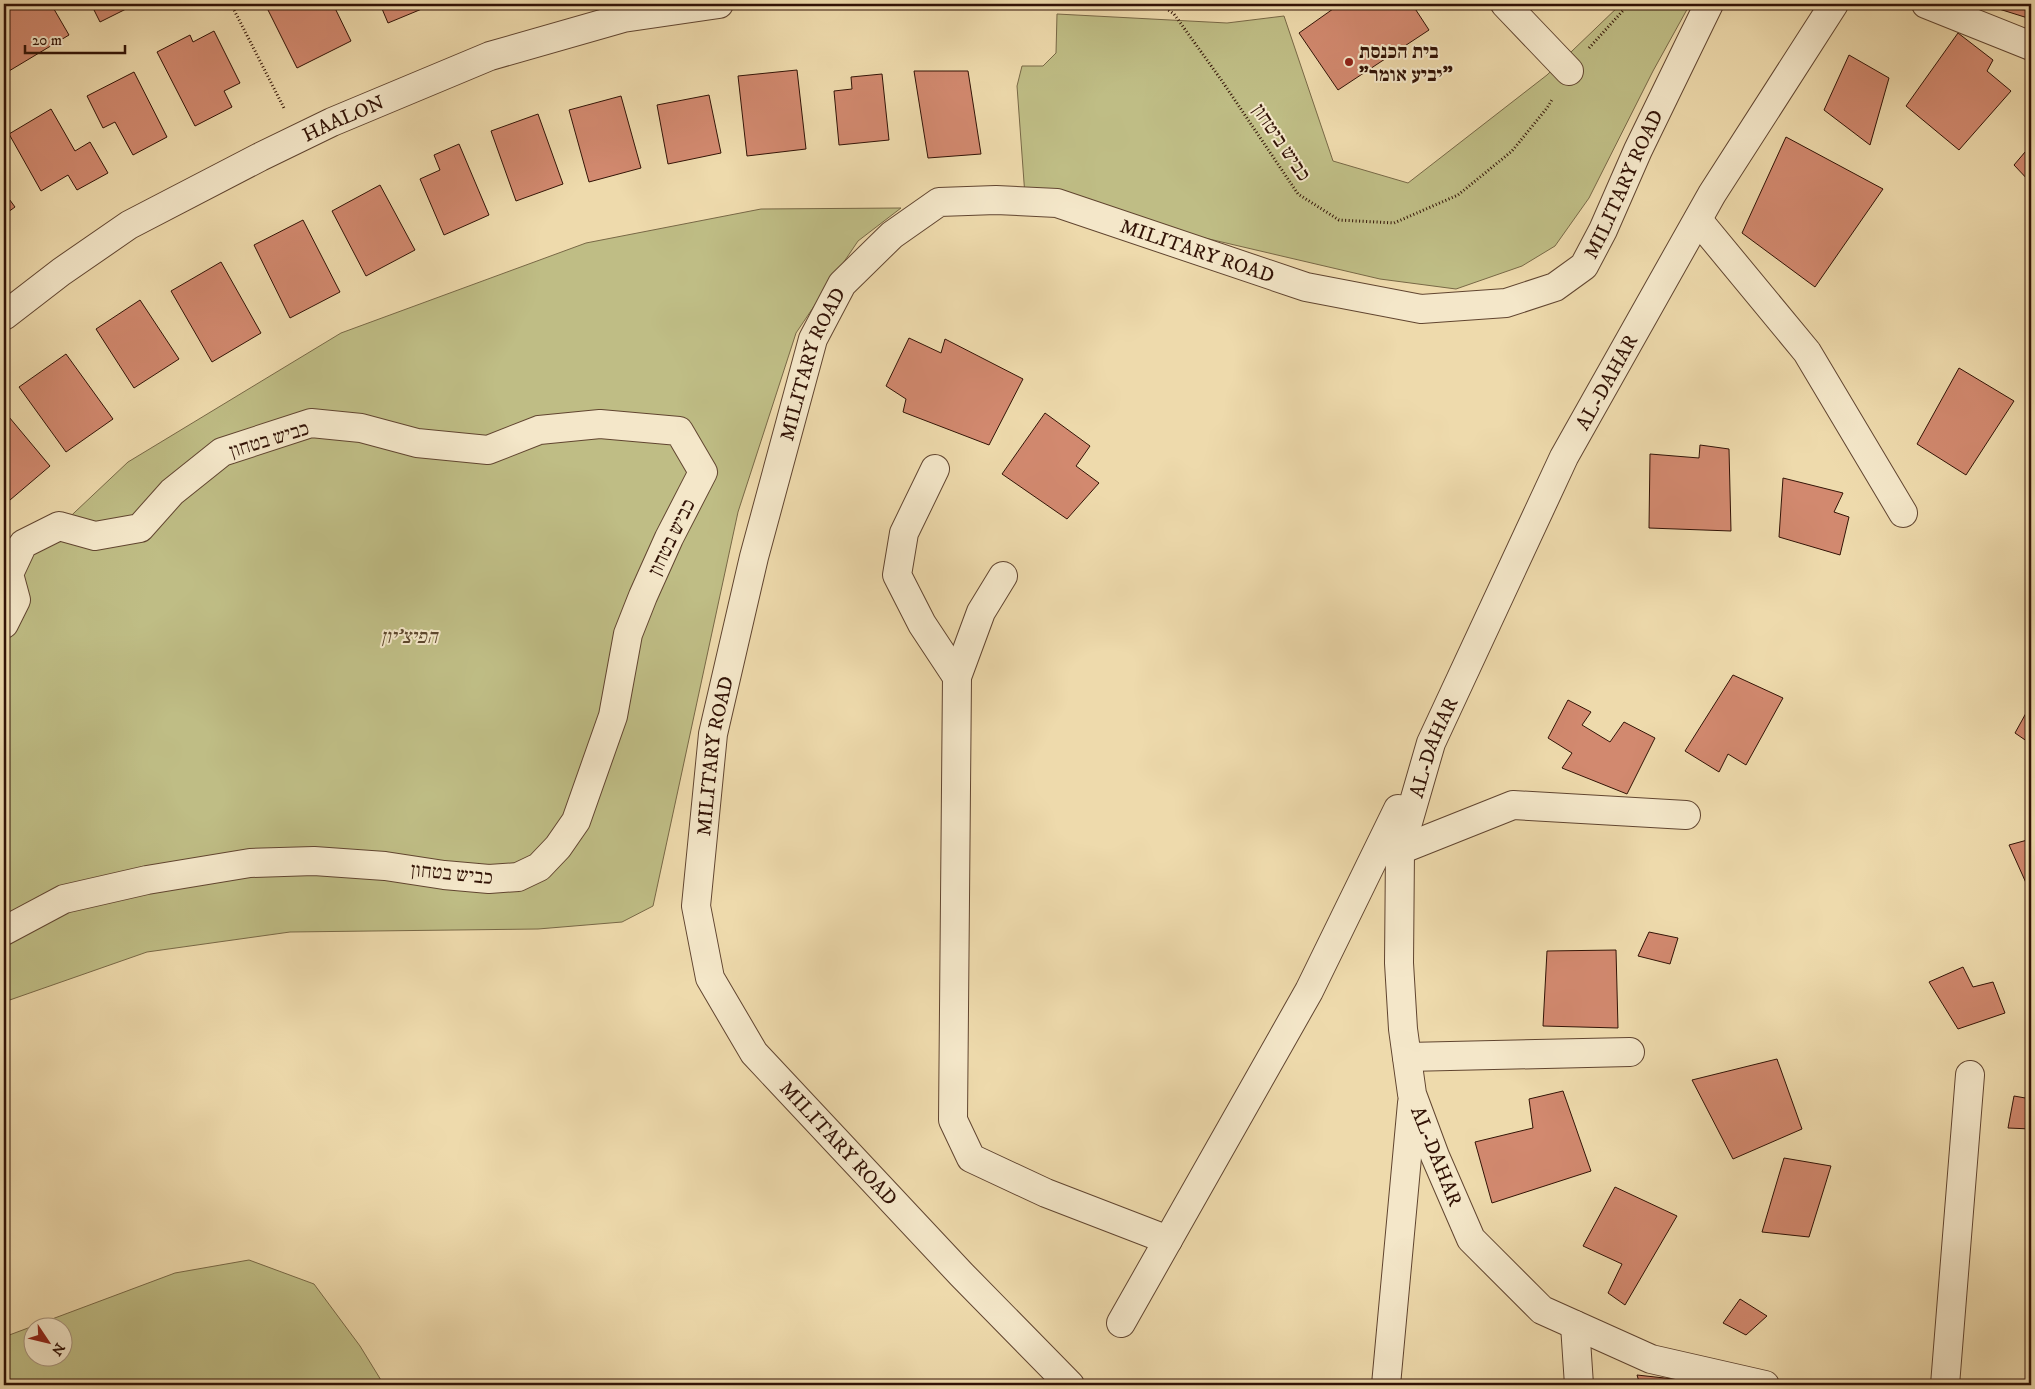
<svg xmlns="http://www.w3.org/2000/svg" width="2035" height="1389" font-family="'IM FELL DW Pica','Frank Ruhl Libre',serif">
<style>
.green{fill:#bfbd85;stroke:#786846;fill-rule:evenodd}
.building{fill:#d2896f;stroke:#321306}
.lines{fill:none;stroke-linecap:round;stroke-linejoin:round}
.minor-casing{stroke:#614530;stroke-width:30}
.path{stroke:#321306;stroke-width:3;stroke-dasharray:1 2.5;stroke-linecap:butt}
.minor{stroke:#f4e7c9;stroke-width:28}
.poi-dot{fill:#8f2418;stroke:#f4e7c9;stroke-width:2}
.labels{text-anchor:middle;stroke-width:4;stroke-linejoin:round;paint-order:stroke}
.poi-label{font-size:20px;font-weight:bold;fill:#321306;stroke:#f4e7c9;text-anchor:start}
.street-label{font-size:20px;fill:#321306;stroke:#f4e7c9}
.park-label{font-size:20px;font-style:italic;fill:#5c462c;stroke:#f4e7c9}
</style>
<rect width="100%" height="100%" fill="#eedaac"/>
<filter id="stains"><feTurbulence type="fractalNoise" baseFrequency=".004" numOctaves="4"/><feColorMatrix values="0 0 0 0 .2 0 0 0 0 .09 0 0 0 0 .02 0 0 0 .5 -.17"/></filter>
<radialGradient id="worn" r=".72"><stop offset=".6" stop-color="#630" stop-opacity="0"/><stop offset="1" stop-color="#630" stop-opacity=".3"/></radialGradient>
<!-- green -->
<g class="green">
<path d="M 1621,4 L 1690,4 L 1653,71 L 1589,198 L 1555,246 L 1522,266 L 1456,289 L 1380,279 L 1025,196 L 1017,86 L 1022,66 L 1043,66 L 1056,53 L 1057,14 L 1227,23 L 1284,16 L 1333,161 L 1408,183 L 1547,75 Z"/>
<path d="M 901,208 L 858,241 L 796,333 L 738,512 L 653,906 L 622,922 L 538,929 L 290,932 L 147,952 L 4,1002 L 4,579 L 128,462 L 341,333 L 586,243 L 761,209 Z"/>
<path d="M 249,1260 L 314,1284 L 360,1346 L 384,1385 L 4,1385 L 4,1337 L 175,1273 ZM 32,1326 L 62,1326 L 62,1356 L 32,1356 Z"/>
</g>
<!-- building -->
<g class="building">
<path d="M 4,4 L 51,4 L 69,35 L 4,74 Z"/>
<path d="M 91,4 L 136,4 L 100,22 Z"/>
<path d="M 271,4 L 333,4 L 351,41 L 297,68 L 266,6 Z"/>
<path d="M 380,4 L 428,4 L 429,6 L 388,23 Z"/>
<path d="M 1340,4 L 1412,4 L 1429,30 L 1338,90 L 1299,33 Z"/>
<path d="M 2001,4 L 2031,4 L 2031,19 L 1999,9 Z"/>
<path d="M 214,31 L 240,83 L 224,91 L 232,107 L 195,126 L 157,52 L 190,35 L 193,42 Z"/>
<path d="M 1958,33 L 1993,60 L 1987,71 L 2011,91 L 1959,150 L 1906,106 Z"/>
<path d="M 1849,55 L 1889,78 L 1870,145 L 1824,110 Z"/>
<path d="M 797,70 L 806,149 L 747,156 L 738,76 Z"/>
<path d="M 914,71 L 968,71 L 981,154 L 928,158 Z"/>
<path d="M 134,72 L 167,137 L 133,155 L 115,122 L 103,128 L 87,96 Z"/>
<path d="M 882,74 L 889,140 L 839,145 L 834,91 L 852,89 L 851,77 Z"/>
<path d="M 709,95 L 721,153 L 668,164 L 657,105 Z"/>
<path d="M 621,96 L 641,168 L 589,182 L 569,110 Z"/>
<path d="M 51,109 L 75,151 L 90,142 L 108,173 L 77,190 L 68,175 L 41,191 L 9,134 Z"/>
<path d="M 538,114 L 563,184 L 516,201 L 491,131 Z"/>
<path d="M 1786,137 L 1883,189 L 1815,287 L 1742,233 Z"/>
<path d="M 459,144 L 489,215 L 444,235 L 420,179 L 440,170 L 434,155 Z"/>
<path d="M 2031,145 L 2031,183 L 2014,165 Z"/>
<path d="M 380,185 L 415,250 L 366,276 L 332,211 Z"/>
<path d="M 4,192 L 15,207 L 4,215 Z"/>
<path d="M 303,220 L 340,292 L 290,318 L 254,245 Z"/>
<path d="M 221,262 L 261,333 L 212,362 L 171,291 Z"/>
<path d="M 140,300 L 179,359 L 134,388 L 96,329 Z"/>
<path d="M 909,338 L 941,353 L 945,339 L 1023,379 L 989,445 L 903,412 L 906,399 L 886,386 Z"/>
<path d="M 66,354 L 113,419 L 66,452 L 19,387 Z"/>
<path d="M 1959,368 L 2014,401 L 1966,475 L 1917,444 Z"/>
<path d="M 4,411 L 50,466 L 10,500 L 4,492 Z"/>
<path d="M 1045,413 L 1090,446 L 1076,466 L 1099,483 L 1067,519 L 1002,474 Z"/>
<path d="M 1700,445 L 1729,449 L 1731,531 L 1649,528 L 1650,454 L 1699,458 Z"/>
<path d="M 1783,478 L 1843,493 L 1834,512 L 1849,517 L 1840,555 L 1779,537 Z"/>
<path d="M 1733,675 L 1783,698 L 1746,765 L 1728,754 L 1719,772 L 1685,751 Z"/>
<path d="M 1568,700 L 1591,712 L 1582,725 L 1610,742 L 1624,722 L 1655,738 L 1627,794 L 1562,768 L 1572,753 L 1548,738 Z"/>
<path d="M 2031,704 L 2031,744 L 2015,733 Z"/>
<path d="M 2031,839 L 2031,894 L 2009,845 Z"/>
<path d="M 1649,932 L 1678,938 L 1670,964 L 1638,956 Z"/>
<path d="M 1616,950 L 1618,1028 L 1543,1026 L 1547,951 Z"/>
<path d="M 1963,967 L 1973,987 L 1993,982 L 2005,1013 L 1958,1029 L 1929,982 Z"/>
<path d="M 1777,1059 L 1802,1129 L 1733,1159 L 1692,1080 Z"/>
<path d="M 1563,1091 L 1591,1171 L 1492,1203 L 1475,1142 L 1533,1128 L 1529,1099 Z"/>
<path d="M 2014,1096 L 2031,1099 L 2031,1129 L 2008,1128 Z"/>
<path d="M 1784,1158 L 1831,1166 L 1809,1237 L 1762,1232 Z"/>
<path d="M 1615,1187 L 1677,1216 L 1625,1305 L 1608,1293 L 1622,1264 L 1583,1246 Z"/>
<path d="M 1740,1299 L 1767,1316 L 1746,1335 L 1723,1323 Z"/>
<path d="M 1637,1375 L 1728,1385 L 1640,1385 Z"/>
</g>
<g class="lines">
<!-- minor casing -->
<g class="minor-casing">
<g id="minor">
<path d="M 1505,4 L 1569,71"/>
<path d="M 1926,4 L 2031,46"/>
<path d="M 1698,220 L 1807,352 L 1903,513"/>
<path id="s1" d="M 4,316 L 61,272 L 129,225 L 260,157 L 332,122 L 490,56 L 623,18 L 719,4"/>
<path d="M 935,469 L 904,533 L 897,575 L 922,624 L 957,677"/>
<path d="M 1003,576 L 981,612 L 957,677 L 953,1120 L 971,1158 L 1046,1193 L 1168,1240"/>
<path d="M 4,624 L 16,600 L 9,574 L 23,544 L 59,526 L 95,536 L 140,528 L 172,492 L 222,452 L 311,423 L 361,428 L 417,443 L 488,450 L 539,430 L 600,424 L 679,431 L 703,472 L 669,538 L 643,596 L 628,634 L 613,716 L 576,821 L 558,847 L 539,867 L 518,877 L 489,879 L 444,875 L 385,866 L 314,861 L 250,863 L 147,880 L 64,899 L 4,931"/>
<path d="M 1400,850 L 1513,805 L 1686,815"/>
<path d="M 1407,1057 L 1630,1052"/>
<path d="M 1121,1323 L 1309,991 L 1398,809"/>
<path d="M 1575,1325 L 1579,1385"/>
<path id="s2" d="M 1070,1385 L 962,1275 L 754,1053 L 710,978 L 696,906 L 713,734 L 754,557 L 813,339 L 842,284 L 892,235 L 939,202 L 996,200 L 1057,203 L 1306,287 L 1421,309 L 1506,303 L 1555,287 L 1584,266 L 1603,230 L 1638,150 L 1709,4"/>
<path d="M 1386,1385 L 1412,1103"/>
<path id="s3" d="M 1765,1385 L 1651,1359 L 1542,1310 L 1471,1239 L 1435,1156 L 1412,1094 L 1403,1029 L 1399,963 L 1400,850 L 1431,743 L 1564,457 L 1712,194 L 1834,4"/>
<path d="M 1945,1385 L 1970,1075"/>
</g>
</g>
<!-- path -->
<g class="path">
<path d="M 231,4 L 285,110"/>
<path d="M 1160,4 L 1174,14 L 1222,81 L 1298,194 L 1339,220 L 1394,223 L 1458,195 L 1512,151 L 1547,108 L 1553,98"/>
<path d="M 1589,48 L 1629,4"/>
</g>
<!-- minor -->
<use href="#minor" class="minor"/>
</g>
<!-- markers -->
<circle class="poi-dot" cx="1349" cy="62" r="5"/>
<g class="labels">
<!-- poi labels -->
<g class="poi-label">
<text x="1359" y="58">בית הכנסת<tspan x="1359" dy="23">"יביע אומר"</tspan></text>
</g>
<!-- street labels -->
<g class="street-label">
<text dy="7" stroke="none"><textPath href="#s1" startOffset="394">HAALON</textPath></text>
<text transform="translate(1282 142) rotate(56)" y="7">כביש ביטחון</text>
<text dy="7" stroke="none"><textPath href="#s2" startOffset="2150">MILITARY ROAD</textPath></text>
<text dy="7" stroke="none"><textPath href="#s2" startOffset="1655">MILITARY ROAD</textPath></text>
<text dy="7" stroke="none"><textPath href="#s2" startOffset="1175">MILITARY ROAD</textPath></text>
<text dy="7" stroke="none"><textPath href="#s3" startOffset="1251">AL-DAHAR</textPath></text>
<text transform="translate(269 439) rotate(-17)" y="7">כביש בטחון</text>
<text transform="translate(671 537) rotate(-64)" y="7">כביש בטחון</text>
<text dy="7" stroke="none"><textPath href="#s3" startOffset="846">AL-DAHAR</textPath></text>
<text dy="7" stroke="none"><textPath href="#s2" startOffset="770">MILITARY ROAD</textPath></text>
<text transform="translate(452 873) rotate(6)" y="7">כביש בטחון</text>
<text transform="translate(839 1143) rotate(47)" y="7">MILITARY ROAD</text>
<text transform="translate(1437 1156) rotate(68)" y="7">AL-DAHAR</text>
</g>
<!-- park labels -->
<g class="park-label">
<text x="409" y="643">הפיצ'יון</text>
</g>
</g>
<!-- margin -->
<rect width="2035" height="1389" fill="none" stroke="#eedaac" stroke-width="20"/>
<rect x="5" y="5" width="2025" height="1379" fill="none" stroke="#321306" stroke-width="2.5"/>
<rect x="10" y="10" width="2015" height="1369" fill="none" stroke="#321306"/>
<!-- north arrow -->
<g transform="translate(48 1342) rotate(125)"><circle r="24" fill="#f4e7c9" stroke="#a6927b"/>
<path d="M0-4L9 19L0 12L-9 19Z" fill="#8f2418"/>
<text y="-8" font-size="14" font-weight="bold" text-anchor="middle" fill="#321306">N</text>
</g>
<!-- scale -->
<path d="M25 45v8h100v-8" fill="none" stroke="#321306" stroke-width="2.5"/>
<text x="32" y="45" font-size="15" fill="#321306" stroke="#f4e7c9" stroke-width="4" paint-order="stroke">20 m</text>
<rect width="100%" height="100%" filter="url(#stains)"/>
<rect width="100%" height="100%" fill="url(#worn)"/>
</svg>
